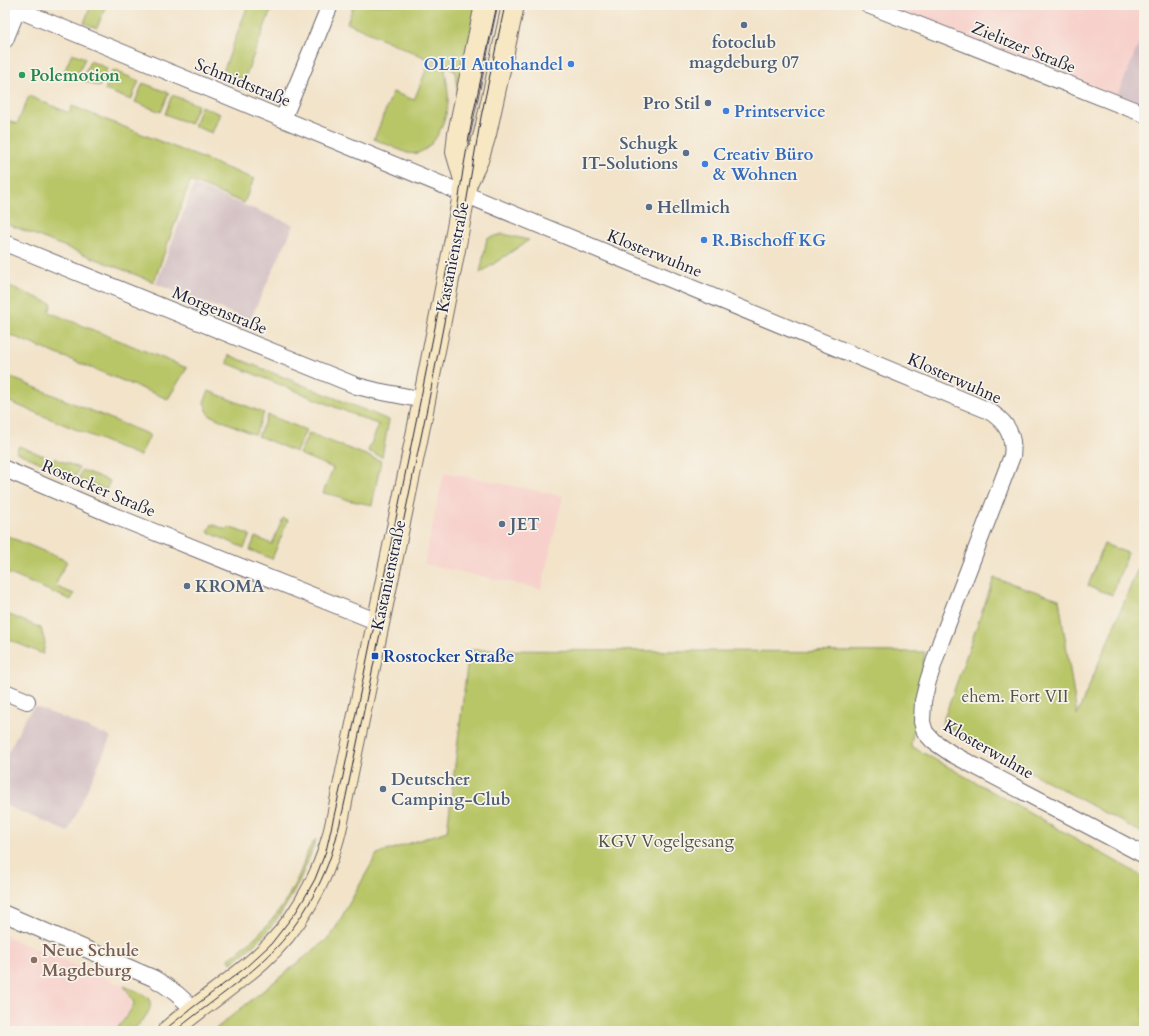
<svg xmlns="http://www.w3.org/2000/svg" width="1149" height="1036" font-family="Cardo,serif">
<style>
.built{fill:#f7d0cb}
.industrial{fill:#d2bec2}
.green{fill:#b9c668;stroke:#6e7452}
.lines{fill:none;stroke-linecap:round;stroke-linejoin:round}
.street-casing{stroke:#6b666d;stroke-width:18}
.secondary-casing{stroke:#6b666d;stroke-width:24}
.street{stroke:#fff;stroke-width:16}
.secondary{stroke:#f7e8c3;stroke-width:22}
.tram{stroke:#22223b;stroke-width:1}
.service-dot{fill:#5c6f8a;stroke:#f7f3e8;stroke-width:1.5}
.shop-dot{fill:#3f7fe0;stroke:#f7f3e8;stroke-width:1.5}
.leisure-dot{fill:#2e9e5b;stroke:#f7f3e8;stroke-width:1.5}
.transit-dot{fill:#1a4fb4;stroke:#f7f3e8;stroke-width:1.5}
.education-dot{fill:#8d6e63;stroke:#f7f3e8;stroke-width:1.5}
.labels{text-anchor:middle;stroke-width:3.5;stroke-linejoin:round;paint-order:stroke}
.service-label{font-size:17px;font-weight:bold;fill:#4e5e75;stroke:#f7f3e8;text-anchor:start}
.street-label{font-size:17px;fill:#22223b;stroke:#f7f3e8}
.shop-label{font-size:17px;font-weight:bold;fill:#366cbe;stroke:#f7f3e8;text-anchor:start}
.leisure-label{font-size:17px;font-weight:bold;fill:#27864d;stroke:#f7f3e8;text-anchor:start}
.transit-label{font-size:17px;font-weight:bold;fill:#164399;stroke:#f7f3e8;text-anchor:start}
.park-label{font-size:17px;fill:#4f5348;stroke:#f7f3e8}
.education-label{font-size:17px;font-weight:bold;fill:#785e54;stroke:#f7f3e8;text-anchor:start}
</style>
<rect width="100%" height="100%" fill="#f7f3e8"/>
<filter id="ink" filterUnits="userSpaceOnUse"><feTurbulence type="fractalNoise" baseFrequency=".025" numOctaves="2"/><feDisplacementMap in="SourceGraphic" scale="8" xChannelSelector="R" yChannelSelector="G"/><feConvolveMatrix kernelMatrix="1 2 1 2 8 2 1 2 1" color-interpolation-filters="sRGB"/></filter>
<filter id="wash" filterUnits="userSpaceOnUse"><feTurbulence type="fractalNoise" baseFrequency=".012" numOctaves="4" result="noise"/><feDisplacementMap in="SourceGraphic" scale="16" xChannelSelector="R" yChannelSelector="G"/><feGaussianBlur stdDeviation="0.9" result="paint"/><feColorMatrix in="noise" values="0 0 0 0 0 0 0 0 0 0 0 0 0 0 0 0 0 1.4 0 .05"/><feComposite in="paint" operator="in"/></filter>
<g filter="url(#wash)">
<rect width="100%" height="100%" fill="#f2e3c9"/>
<!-- built -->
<g class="built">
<path d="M 887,5 L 1144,5 L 1144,107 Z"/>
<path d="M 444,472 L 563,496 L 541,589 L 424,564 Z"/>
<path d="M 5,936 L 122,985 L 130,999 L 131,1005 L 127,1015 L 113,1031 L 5,1031 Z"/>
</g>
<!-- industrial -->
<g class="industrial">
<path d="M 1144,31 L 1144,104 L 1118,94 Z"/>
<path d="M 194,185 L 294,225 L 250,320 L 156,284 Z"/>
<path d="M 34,706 L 111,737 L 68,832 L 5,805 L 5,758 L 25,719 Z"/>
</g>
<!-- green -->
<g class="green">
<path d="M 91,5 L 106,5 L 97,28 L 84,23 Z"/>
<path d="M 248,5 L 273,5 L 244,80 L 223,72 Z"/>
<path d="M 354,5 L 476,5 L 458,95 L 455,71 L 347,23 Z"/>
<path d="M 72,53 L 85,58 L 76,80 L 63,75 Z"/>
<path d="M 90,61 L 107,68 L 99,87 L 82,80 Z"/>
<path d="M 429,63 L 445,69 C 446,80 449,92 448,103 C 446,122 432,159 407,153 L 374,139 L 393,92 L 414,100 Z"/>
<path d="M 113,70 L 139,81 L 131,100 L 105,90 Z"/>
<path d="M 143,83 L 169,93 L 161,112 L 135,102 Z"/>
<path d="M 172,95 L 198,105 L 190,124 L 165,114 Z"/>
<path d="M 29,96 L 69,113 L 72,106 L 254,179 L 244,203 L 190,181 L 154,282 L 5,223 L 5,119 L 17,124 Z"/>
<path d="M 201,106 L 220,114 L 212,133 L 194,126 Z"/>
<path d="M 503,234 L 529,240 L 480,273 L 487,238 Z"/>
<path d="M 5,284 L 52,304 L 49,312 L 187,368 L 168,399 L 5,333 Z"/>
<path d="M 229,355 L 389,420 L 382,457 L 368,451 L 379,425 L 227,363 Z"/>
<path d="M 5,375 L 150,435 L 140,456 L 5,400 Z"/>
<path d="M 209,391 L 264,413 L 255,435 L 209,415 L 204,402 Z"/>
<path d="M 268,415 L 306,430 L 296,452 L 258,436 Z"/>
<path d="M 309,433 L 381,461 L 372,505 L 342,499 L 341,497 L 323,493 L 333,468 L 299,454 Z"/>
<path d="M 19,446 L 49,458 L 46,465 L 16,452 Z"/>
<path d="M 54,458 L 79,468 L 75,477 L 50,467 Z"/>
<path d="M 82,470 L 110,481 L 106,490 L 78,479 Z"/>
<path d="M 283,518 L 288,520 L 272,559 L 250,550 L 255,537 L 272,544 Z"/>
<path d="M 212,524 L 227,530 L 229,527 L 250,535 L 244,548 L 208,532 Z"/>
<path d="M 5,535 L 67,561 L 55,586 L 74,594 L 71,600 L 5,572 Z"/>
<path d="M 1104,544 L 1128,553 L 1112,595 L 1088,586 Z"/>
<path d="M 1144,554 L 1144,834 L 942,724 L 994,578 L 1059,599 L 1077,715 Z"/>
<path d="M 5,613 L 41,628 L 45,643 L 43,654 L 5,638 Z"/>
<path d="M 469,650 L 925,652 L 911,746 L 1144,877 L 1144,1031 L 213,1031 L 331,936 L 377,854 L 447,831 Z"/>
<path d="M 316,839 C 303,876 287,911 260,939 C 251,948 241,955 231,963 L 229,959 C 252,941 273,923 288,897 C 291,890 296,882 299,875 C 304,863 307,848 316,839 Z"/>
<path d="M 124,986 C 131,989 141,992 147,997 C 158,1008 139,1024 132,1031 L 115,1031 L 127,1016 L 134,1004 L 131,997 Z"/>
</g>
</g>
<g filter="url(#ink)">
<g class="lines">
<!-- street casing -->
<g class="street-casing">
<g id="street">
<path d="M 7,5 L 987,410 C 1005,420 1015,435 1012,456 L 941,641 L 928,681 L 923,701 L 922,722 L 925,732 L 933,741 L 952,754 L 1144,855"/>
<path d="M 868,5 L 1144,114"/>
<path d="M 5,40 L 19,5"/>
<path d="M 283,119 L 330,5"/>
<path d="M 5,243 L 357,386 L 377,391 L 424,400"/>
<path d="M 5,469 L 117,517 L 378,622"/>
<path d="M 5,692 L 27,701"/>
<path d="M 5,914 L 153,978 C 169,987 182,996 194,1011"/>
</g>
</g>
<!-- secondary casing -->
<g class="secondary-casing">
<g id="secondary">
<path d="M 466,183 L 457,152 L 459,133 L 486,5"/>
<path d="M 169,1031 C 198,1006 231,985 260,959 C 295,928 321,883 333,838 C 338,820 341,800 345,782 L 416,441 L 456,239 L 466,183 L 477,160 L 485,134 L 513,5"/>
</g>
</g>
<!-- street -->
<use href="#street" class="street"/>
<!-- secondary -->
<use href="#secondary" class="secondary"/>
<!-- tram -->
<g class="tram">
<path d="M 163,1031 L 192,1008 L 245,968 L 271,944 L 296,912 L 305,897 L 315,879 L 326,851 L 342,781 L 420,402 L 453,238 L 463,170 L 473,115 L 497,5"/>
<path d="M 175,1031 C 204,1007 236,986 263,961 C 298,929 324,884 336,839 C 341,820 345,801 349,782 L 430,394 L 457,256 L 481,117 L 505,5"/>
</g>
</g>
</g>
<!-- markers -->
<g class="service-dot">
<circle cx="744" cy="25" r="4"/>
<circle cx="708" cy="103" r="4"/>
<circle cx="686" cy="153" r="4"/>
<circle cx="649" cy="207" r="4"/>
<circle cx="502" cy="524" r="4"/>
<circle cx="187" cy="586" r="4"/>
<circle cx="383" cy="789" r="4"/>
</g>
<g class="shop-dot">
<circle cx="571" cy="64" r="4"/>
<circle cx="726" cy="111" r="4"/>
<circle cx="705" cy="164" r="4"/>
<circle cx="704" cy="240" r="4"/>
</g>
<circle class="leisure-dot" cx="22" cy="75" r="4"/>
<rect class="transit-dot" x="371" y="652" width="8" height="8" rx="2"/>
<circle class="education-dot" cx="34" cy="960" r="4"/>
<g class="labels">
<!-- service labels -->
<g class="service-label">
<text x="744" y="48" text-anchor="middle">fotoclub<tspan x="744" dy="20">magdeburg 07</tspan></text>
<text x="700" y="109" text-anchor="end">Pro Stil</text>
<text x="678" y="149" text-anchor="end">Schugk<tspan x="678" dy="20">IT-Solutions</tspan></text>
<text x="657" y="213">Hellmich</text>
<text x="510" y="530">JET</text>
<text x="195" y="592">KROMA</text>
<text x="391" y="785">Deutscher<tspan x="391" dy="20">Camping-Club</tspan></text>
</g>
<!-- street labels -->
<g class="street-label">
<text transform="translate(1024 47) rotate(22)" y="6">Zielitzer Straße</text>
<text transform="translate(243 82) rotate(22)" y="6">Schmidtstraße</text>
<text transform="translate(655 253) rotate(22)" y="6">Klosterwuhne</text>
<text transform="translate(452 257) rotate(-79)" y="6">Kastanienstraße</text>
<text transform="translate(220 310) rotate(22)" y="6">Morgenstraße</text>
<text transform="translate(955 378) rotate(24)" y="6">Klosterwuhne</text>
<text transform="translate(99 488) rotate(23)" y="6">Rostocker Straße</text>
<text transform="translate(388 575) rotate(-78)" y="6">Kastanienstraße</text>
<text transform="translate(989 749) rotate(30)" y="6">Klosterwuhne</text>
</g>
<!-- shop labels -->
<g class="shop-label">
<text x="563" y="70" text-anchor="end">OLLI Autohandel</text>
<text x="734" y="117">Printservice</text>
<text x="713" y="160">Creativ Büro<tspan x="713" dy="20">&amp; Wohnen</tspan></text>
<text x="712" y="246">R.Bischoff KG</text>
</g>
<!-- leisure labels -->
<g class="leisure-label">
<text x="30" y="81">Polemotion</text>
</g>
<!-- transit labels -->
<g class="transit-label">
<text x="383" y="662">Rostocker Straße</text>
</g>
<!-- park labels -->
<g class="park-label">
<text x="1015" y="702">ehem. Fort VII</text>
<text x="666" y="847">KGV Vogelgesang</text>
</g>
<!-- education labels -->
<g class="education-label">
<text x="42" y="956">Neue Schule<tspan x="42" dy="20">Magdeburg</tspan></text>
</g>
</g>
<!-- margin -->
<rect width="1149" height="1036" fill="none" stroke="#f7f3e8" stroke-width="20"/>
</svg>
